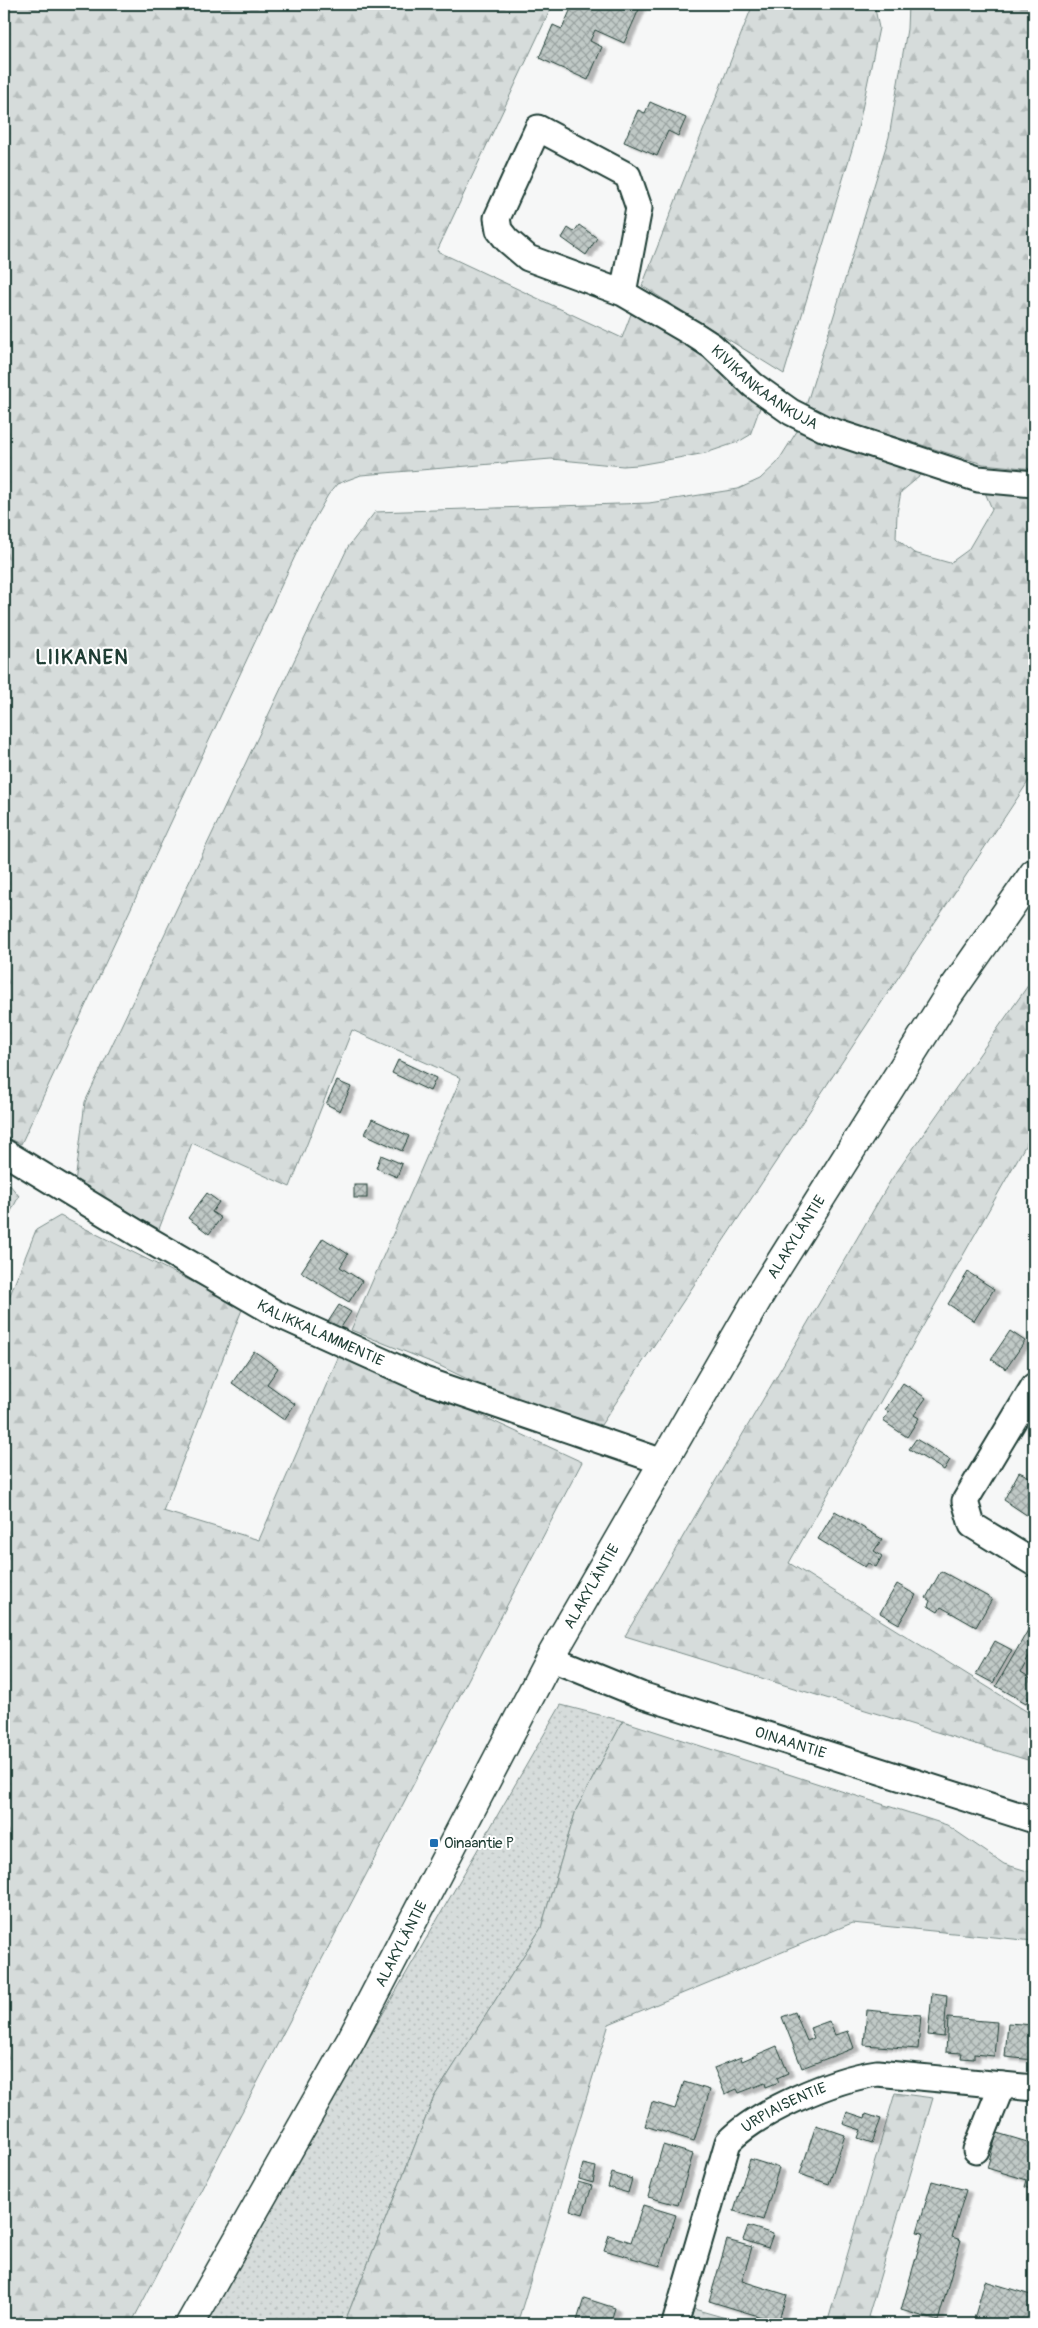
<svg xmlns="http://www.w3.org/2000/svg" width="1038" height="2328" font-family="Pangolin,sans-serif">
<style>
.grass{fill:url(#grass-dots);stroke:#7a8c88}
.forest{fill:url(#forest-firs);stroke:#7a8c88}
.building{fill:url(#building-cross-hatch);stroke:#1f3d34;filter:url(#shadow)}
.lines{fill:none;stroke-linecap:round;stroke-linejoin:round}
.minor-casing{stroke:#1f3d34;stroke-width:29}
.major-casing{stroke:#1f3d34;stroke-width:31}
.minor{stroke:#fff;stroke-width:25}
.major{stroke:#fff;stroke-width:28}
.poi-dot{fill:#1f6fb2;stroke:#fff;stroke-width:2}
.labels{text-anchor:middle;stroke-width:4;stroke-linejoin:round;paint-order:stroke}
.street-label{font-size:15px;fill:#1f3d34;stroke:#fff}
.poi-label{font-size:15px;fill:#1f3d34;stroke:#fff;text-anchor:start}
.district-label{font-size:20px;font-weight:bold;letter-spacing:1px;fill:#1f3d34;stroke:#fff}
</style>
<defs>
<pattern id="grass-dots" width="8" height="8" patternUnits="userSpaceOnUse" patternTransform="scale(1.25)"><rect width="8" height="8" fill="#d6dcdb"/><path d="M2 2h.1M6 6h.1" fill="none" stroke="#b7bebd" stroke-width="1.8" stroke-linecap="round"/></pattern>
<pattern id="forest-firs" width="22" height="20" patternUnits="userSpaceOnUse" patternTransform="scale(1.25)"><rect width="22" height="20" fill="#d6dcdb"/><path d="M5 1l3.5 6h-7zM16 11l3.5 6h-7z" fill="#b7bebd"/></pattern>
<pattern id="building-cross-hatch" width="8" height="8" patternUnits="userSpaceOnUse" patternTransform="scale(1.25)"><rect width="8" height="8" fill="#c0c9c6"/><path d="M0 0l8 8M0 8l8-8" fill="none" stroke="#9ba4a2"/></pattern>
<filter id="shadow"><feDropShadow dx="5.5" dy="3" stdDeviation="1" flood-color="#0004"/></filter>
</defs>
<rect width="100%" height="100%" fill="#f6f7f7"/>
<filter id="ink" filterUnits="userSpaceOnUse"><feTurbulence type="fractalNoise" baseFrequency=".02" numOctaves="2"/><feDisplacementMap in="SourceGraphic" scale="10" xChannelSelector="R" yChannelSelector="G"/><feConvolveMatrix kernelMatrix="1 2 1 2 8 2 1 2 1" color-interpolation-filters="sRGB"/></filter>
<g filter="url(#ink)">
<!-- grass -->
<g class="grass">
<path d="M 561,1705 L 623,1721 L 576,1810 L 541,1928 L 434,2097 L 344,2324 L 204,2324 Z"/>
<path d="M 694,2309 L 747,2324 L 689,2324 Z"/>
</g>
<!-- forest -->
<g class="forest">
<path d="M 4,4 L 553,4 L 437,251 L 622,338 L 631,314 L 689,340 L 762,402 L 750,435 L 738,442 L 706,453 L 638,465 L 623,466 L 551,459 L 361,475 L 337,484 L 328,495 L 303,539 L 21,1144 L 4,1136 Z"/>
<path d="M 753,4 L 874,4 L 879,28 L 857,133 L 784,374 L 642,286 Z"/>
<path d="M 908,4 L 1034,4 L 1034,469 L 983,464 L 805,409 L 889,137 L 907,29 Z"/>
<path d="M 799,428 L 926,471 L 901,492 L 897,513 L 896,538 L 914,553 L 950,563 L 968,550 L 992,509 L 984,490 L 1034,496 L 1034,773 L 601,1425 L 503,1396 L 438,1365 L 351,1330 L 461,1078 L 352,1030 L 290,1187 L 192,1143 L 159,1229 L 75,1183 L 85,1102 L 348,547 L 375,512 L 649,503 L 738,489 L 760,479 L 777,463 Z"/>
<path d="M 1034,977 L 1034,1130 L 789,1563 L 1034,1716 L 1034,1762 L 625,1636 L 891,1180 Z"/>
<path d="M 4,1178 L 19,1196 L 4,1225 Z"/>
<path d="M 60,1216 L 243,1307 L 163,1511 L 259,1540 L 341,1351 L 582,1462 L 131,2324 L 4,2324 L 4,1310 L 36,1230 Z"/>
<path d="M 623,1721 L 947,1825 L 1004,1864 L 1034,1873 L 1034,1941 L 852,1923 L 609,2024 L 517,2324 L 344,2324 L 434,2097 L 541,1928 L 576,1810 Z"/>
<path d="M 895,2093 L 933,2098 L 868,2317 L 891,2324 L 827,2324 Z"/>
</g>
<!-- building -->
<g class="building">
<path d="M 573,4 L 633,4 L 640,7 L 624,43 L 595,30 L 590,41 L 602,47 L 588,80 L 539,58 L 553,25 L 562,29 Z"/>
<path d="M 650,102 L 686,118 L 678,136 L 668,131 L 657,156 L 624,142 L 638,110 L 645,113 Z"/>
<path d="M 579,225 L 597,238 L 586,255 L 562,238 L 568,228 L 574,232 Z"/>
<path d="M 398,1060 L 436,1078 L 430,1091 L 392,1073 Z"/>
<path d="M 337,1081 L 351,1087 L 340,1111 L 326,1104 Z"/>
<path d="M 372,1119 L 409,1136 L 402,1151 L 365,1134 Z"/>
<path d="M 381,1155 L 402,1164 L 397,1177 L 376,1168 Z"/>
<rect x="354" y="1185" width="13" height="13"/>
<path d="M 207,1193 L 219,1202 L 212,1212 L 221,1218 L 209,1234 L 188,1218 Z"/>
<path d="M 323,1238 L 348,1254 L 340,1267 L 362,1281 L 349,1302 L 301,1272 Z"/>
<path d="M 968,1272 L 994,1289 L 974,1321 L 948,1304 Z"/>
<path d="M 339,1305 L 351,1312 L 340,1329 L 328,1322 Z"/>
<path d="M 1010,1331 L 1025,1341 L 1006,1369 L 991,1359 Z"/>
<path d="M 254,1351 L 278,1368 L 267,1384 L 295,1404 L 284,1420 L 232,1383 Z"/>
<path d="M 903,1383 L 926,1398 L 914,1415 L 919,1418 L 907,1437 L 883,1421 L 889,1412 L 885,1410 Z"/>
<path d="M 916,1439 L 950,1460 L 944,1470 L 909,1449 Z"/>
<path d="M 1019,1472 L 1034,1479 L 1034,1517 L 1031,1518 L 1004,1500 Z"/>
<path d="M 835,1511 L 882,1539 L 874,1551 L 882,1556 L 876,1567 L 868,1563 L 865,1567 L 818,1539 Z"/>
<path d="M 941,1571 L 992,1599 L 976,1627 L 941,1607 L 938,1612 L 928,1606 L 930,1601 L 926,1598 Z"/>
<path d="M 897,1584 L 916,1595 L 899,1624 L 880,1613 Z"/>
<path d="M 1032,1623 L 1034,1624 L 1034,1655 L 1031,1653 L 1021,1672 L 1034,1680 L 1034,1690 L 1026,1703 L 996,1686 Z"/>
<path d="M 995,1641 L 1012,1650 L 993,1683 L 976,1674 Z"/>
<path d="M 932,1993 L 947,1995 L 944,2037 L 928,2035 Z"/>
<path d="M 867,2010 L 921,2015 L 918,2049 L 864,2045 Z"/>
<path d="M 795,2012 L 807,2041 L 814,2038 L 810,2028 L 829,2021 L 835,2035 L 848,2031 L 854,2048 L 802,2068 L 782,2017 Z"/>
<path d="M 948,2018 L 997,2022 L 994,2056 L 974,2054 L 974,2059 L 961,2058 L 962,2053 L 946,2052 Z"/>
<path d="M 1008,2023 L 1034,2025 L 1034,2060 L 1005,2057 Z"/>
<path d="M 777,2046 L 788,2073 L 777,2078 L 779,2082 L 766,2087 L 765,2083 L 739,2093 L 737,2089 L 725,2094 L 714,2068 L 741,2057 L 742,2061 Z"/>
<path d="M 684,2082 L 710,2090 L 694,2141 L 645,2126 L 652,2102 L 675,2109 Z"/>
<path d="M 847,2112 L 865,2118 L 866,2114 L 881,2119 L 872,2143 L 858,2138 L 861,2130 L 843,2124 Z"/>
<path d="M 816,2125 L 845,2135 L 829,2184 L 800,2174 Z"/>
<path d="M 997,2133 L 1034,2144 L 1034,2190 L 1025,2187 L 1027,2180 L 987,2168 Z"/>
<path d="M 663,2145 L 693,2154 L 678,2205 L 648,2197 Z"/>
<path d="M 750,2159 L 779,2168 L 763,2220 L 734,2211 Z"/>
<path d="M 583,2164 L 596,2167 L 593,2183 L 579,2179 Z"/>
<path d="M 612,2173 L 632,2179 L 628,2193 L 608,2187 Z"/>
<path d="M 932,2181 L 966,2190 L 952,2237 L 961,2240 L 938,2321 L 901,2310 L 923,2233 L 917,2232 Z"/>
<path d="M 578,2182 L 592,2186 L 583,2214 L 570,2210 Z"/>
<path d="M 643,2205 L 676,2215 L 660,2266 L 604,2250 L 609,2235 L 631,2242 Z"/>
<path d="M 748,2226 L 773,2234 L 768,2248 L 743,2240 Z"/>
<path d="M 727,2240 L 752,2247 L 742,2281 L 787,2295 L 778,2322 L 709,2301 Z"/>
<path d="M 985,2281 L 1034,2296 L 1034,2324 L 992,2324 L 974,2319 Z"/>
<path d="M 584,2298 L 615,2308 L 610,2324 L 576,2324 Z"/>
</g>
<g class="lines">
<!-- minor casing -->
<g class="minor-casing">
<g id="minor">
<path id="s1" d="M 623,293 L 639,208 L 628,176 L 538,128 L 497,218 L 499,230 L 507,240 L 528,258 L 623,293 L 695,335 L 712,346 L 753,385 L 791,412 L 823,428 L 978,479 L 1034,484"/>
<path id="s2" d="M 4,1152 L 142,1236 L 275,1313 L 424,1380 L 663,1462"/>
<path d="M 1034,1386 L 965,1501 L 972,1525 L 1034,1563"/>
<path id="s3" d="M 550,1658 L 641,1695 L 1034,1820"/>
<path d="M 976,2150 L 1002,2085"/>
<path id="s4" d="M 675,2324 L 728,2142 C 758,2111 834,2079 877,2073 L 1034,2088"/>
</g>
</g>
<!-- major casing -->
<g class="major-casing">
<g id="major">
<path id="s5" d="M 190,2324 L 351,2040 L 550,1658 L 761,1293 L 948,996 L 1034,873"/>
</g>
</g>
<!-- minor -->
<use href="#minor" class="minor"/>
<!-- major -->
<use href="#major" class="major"/>
</g>
</g>
<!-- markers -->
<rect class="poi-dot" x="429" y="1838" width="10" height="10" rx="2.5"/>
<g class="labels">
<!-- street labels -->
<g class="street-label">
<text dy="5" stroke="none"><textPath href="#s1" startOffset="646">KIVIKANKAANKUJA</textPath></text>
<text dy="5" stroke="none"><textPath href="#s5" startOffset="1245">ALAKYLÄNTIE</textPath></text>
<text dy="5" stroke="none"><textPath href="#s2" startOffset="365">KALIKKALAMMENTIE</textPath></text>
<text dy="5" stroke="none"><textPath href="#s5" startOffset="840">ALAKYLÄNTIE</textPath></text>
<text dy="5" stroke="none"><textPath href="#s3" startOffset="255">OINAANTIE</textPath></text>
<text dy="5" stroke="none"><textPath href="#s5" startOffset="435">ALAKYLÄNTIE</textPath></text>
<text dy="5" stroke="none"><textPath href="#s4" startOffset="256">URPIAISENTIE</textPath></text>
</g>
<!-- poi labels -->
<g class="poi-label">
<text x="444" y="1848">Oinaantie P</text>
</g>
<!-- district labels -->
<g class="district-label">
<text x="82" y="664">LIIKANEN</text>
</g>
</g>
<!-- margin -->
<rect width="1038" height="2328" fill="none" stroke="#fff" stroke-width="20"/>
<rect x="10" y="10" width="1018" height="2308" fill="none" stroke="#1f3d34" stroke-width="2" filter="url(#ink)"/>
</svg>
